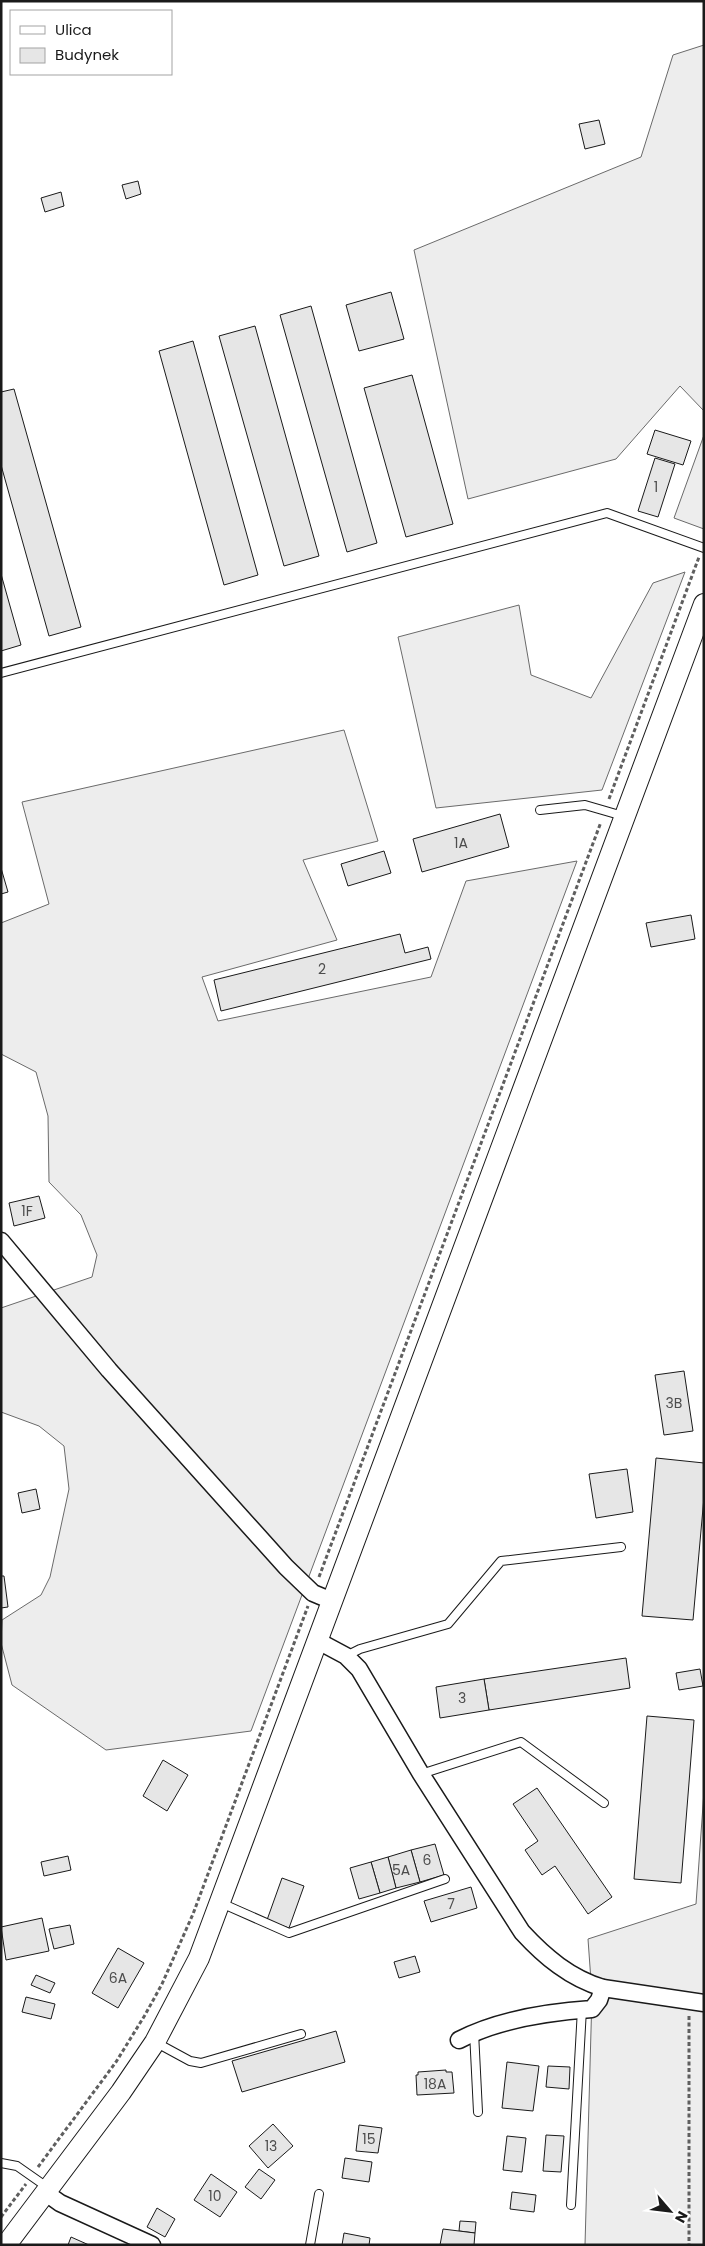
<svg xmlns="http://www.w3.org/2000/svg" width="705" height="2246" font-family="Poppins,sans-serif">
<style>
.built{fill:#ededed;stroke:#6a6a6a}
.building{fill:#e6e6e6;stroke:#1a1a1a}
.lines{fill:none;stroke-linecap:round;stroke-linejoin:round}
.service-casing{stroke:#1a1a1a;stroke-width:10}
.minor-casing{stroke:#1a1a1a;stroke-width:19}
.tertiary-casing{stroke:#1a1a1a;stroke-width:22}
.path{stroke:#5f5f5f;stroke-width:3;stroke-dasharray:4 2.5;stroke-linecap:butt}
.service{stroke:#fff;stroke-width:8}
.minor{stroke:#fff;stroke-width:16}
.tertiary{stroke:#fff;stroke-width:20}
.labels{text-anchor:middle;stroke-width:4;stroke-linejoin:round;paint-order:stroke}
.number-label{font-size:14px;fill:#4d4d4d}
</style>
<rect width="100%" height="100%" fill="#fff"/>
<!-- built -->
<g class="built">
<path d="M 704,45 L 704,411 L 680,386 L 616,459 L 468,499 L 414,250 L 641,157 L 673,55 Z"/>
<path d="M 704,435 L 704,529 L 674,518 Z"/>
<path d="M 685,572 L 602,790 L 436,808 L 398,637 L 519,605 L 531,675 L 591,698 L 653,583 Z"/>
<path d="M 344,730 L 378,841 L 303,860 L 337,940 L 202,977 L 218,1021 L 431,977 L 466,881 L 577,861 L 251,1731 L 106,1750 L 12,1685 L 1,1643 L 2,1620 L 41,1595 L 50,1577 L 69,1489 L 64,1446 L 39,1426 L 1,1412 L 1,1308 L 92,1277 L 97,1255 L 81,1215 L 49,1182 L 48,1116 L 36,1072 L 1,1054 L 1,923 L 49,904 L 22,802 Z"/>
<path d="M 704,1791 L 704,2245 L 585,2245 L 592,1995 L 588,1939 L 696,1904 Z"/>
</g>
<!-- building -->
<g class="building">
<path d="M 599,120 L 605,144 L 585,149 L 579,124 Z"/>
<path d="M 138,181 L 141,194 L 126,199 L 122,185 Z"/>
<path d="M 61,192 L 64,206 L 45,212 L 41,198 Z"/>
<path d="M 391,292 L 404,339 L 359,351 L 346,305 Z"/>
<path d="M 311,306 L 377,543 L 347,552 L 280,315 Z"/>
<path d="M 255,326 L 319,556 L 284,566 L 219,336 Z"/>
<path d="M 193,341 L 258,575 L 224,585 L 159,351 Z"/>
<path d="M 412,375 L 453,524 L 406,537 L 364,388 Z"/>
<path d="M 14,389 L 81,627 L 49,636 L 1,465 L 1,392 Z"/>
<path d="M 655,430 L 691,441 L 683,465 L 647,454 Z"/>
<path d="M 655,458 L 675,464 L 658,517 L 638,511 Z"/>
<path d="M 1,574 L 21,645 L 1,651 Z"/>
<path d="M 500,814 L 509,847 L 422,872 L 413,839 Z"/>
<path d="M 384,851 L 391,873 L 348,886 L 341,864 Z"/>
<path d="M 1,868 L 8,892 L 1,894 Z"/>
<path d="M 691,915 L 695,939 L 651,947 L 646,923 Z"/>
<path d="M 400,934 L 405,953 L 428,947 L 431,959 L 221,1011 L 214,980 Z"/>
<path d="M 39,1196 L 45,1218 L 14,1226 L 9,1203 Z"/>
<path d="M 684,1371 L 693,1431 L 664,1435 L 655,1375 Z"/>
<path d="M 656,1458 L 704,1463 L 704,1497 L 693,1620 L 642,1616 Z"/>
<path d="M 627,1469 L 633,1512 L 596,1518 L 589,1474 Z"/>
<path d="M 36,1489 L 40,1509 L 22,1513 L 18,1493 Z"/>
<path d="M 1,1576 L 4,1576 L 8,1607 L 1,1608 Z"/>
<path d="M 626,1658 L 630,1688 L 489,1710 L 484,1679 Z"/>
<path d="M 700,1669 L 703,1686 L 679,1690 L 676,1673 Z"/>
<path d="M 484,1679 L 489,1710 L 440,1718 L 436,1687 Z"/>
<path d="M 647,1716 L 694,1720 L 681,1883 L 634,1879 Z"/>
<path d="M 163,1760 L 188,1775 L 167,1811 L 143,1796 Z"/>
<path d="M 537,1788 L 612,1897 L 588,1914 L 555,1866 L 542,1875 L 525,1850 L 538,1841 L 513,1804 Z"/>
<path d="M 435,1844 L 444,1875 L 420,1882 L 411,1850 Z"/>
<path d="M 411,1850 L 420,1882 L 396,1888 L 388,1857 Z"/>
<path d="M 68,1856 L 71,1870 L 44,1876 L 41,1862 Z"/>
<path d="M 388,1857 L 396,1888 L 380,1893 L 371,1862 Z"/>
<path d="M 371,1862 L 380,1893 L 359,1899 L 350,1868 Z"/>
<path d="M 282,1878 L 304,1886 L 289,1928 L 267,1920 Z"/>
<path d="M 471,1887 L 477,1908 L 431,1922 L 424,1901 Z"/>
<path d="M 42,1918 L 49,1951 L 6,1960 L 1,1927 Z"/>
<path d="M 70,1925 L 74,1944 L 54,1949 L 49,1929 Z"/>
<path d="M 118,1948 L 144,1963 L 118,2008 L 92,1993 Z"/>
<path d="M 415,1956 L 420,1972 L 399,1978 L 394,1962 Z"/>
<path d="M 36,1975 L 55,1983 L 50,1993 L 31,1985 Z"/>
<path d="M 26,1997 L 55,2004 L 51,2019 L 22,2012 Z"/>
<path d="M 336,2031 L 345,2062 L 242,2092 L 232,2061 Z"/>
<path d="M 507,2062 L 539,2066 L 533,2111 L 502,2108 Z"/>
<path d="M 548,2066 L 570,2067 L 569,2089 L 546,2087 Z"/>
<path d="M 446,2070 L 446,2072 L 452,2072 L 454,2093 L 417,2095 L 416,2075 L 418,2075 L 418,2072 Z"/>
<path d="M 273,2124 L 293,2146 L 268,2168 L 249,2146 Z"/>
<path d="M 359,2125 L 382,2128 L 378,2153 L 356,2151 Z"/>
<path d="M 546,2135 L 564,2136 L 561,2172 L 543,2171 Z"/>
<path d="M 507,2136 L 526,2138 L 522,2172 L 503,2170 Z"/>
<path d="M 345,2158 L 372,2162 L 369,2182 L 342,2178 Z"/>
<path d="M 259,2169 L 275,2180 L 261,2199 L 245,2187 Z"/>
<path d="M 211,2174 L 237,2192 L 220,2217 L 194,2200 Z"/>
<path d="M 512,2192 L 536,2195 L 534,2212 L 510,2209 Z"/>
<path d="M 157,2208 L 175,2219 L 165,2237 L 147,2227 Z"/>
<path d="M 460,2221 L 476,2222 L 475,2233 L 459,2231 Z"/>
<path d="M 443,2229 L 475,2233 L 474,2245 L 440,2245 Z"/>
<path d="M 344,2233 L 370,2238 L 369,2245 L 342,2245 Z"/>
<path d="M 71,2237 L 89,2245 L 68,2245 Z"/>
</g>
<g class="lines">
<!-- service casing -->
<g class="service-casing">
<g id="service">
<path d="M 1,673 L 607,513 L 704,548"/>
<path d="M 540,810 L 585,805 L 623,816"/>
<path d="M 346,1656 L 360,1649 L 448,1624 L 501,1561 L 621,1547"/>
<path d="M 421,1774 L 521,1742 L 604,1803"/>
<path d="M 221,1903 L 289,1933 L 445,1879"/>
<path d="M 474,2032 L 478,2112"/>
<path d="M 155,2042 L 190,2061 L 201,2063 L 301,2034"/>
<path d="M 1,2163 L 17,2166 L 47,2187"/>
<path d="M 571,2205 L 582,2009"/>
<path d="M 310,2245 L 319,2194"/>
</g>
</g>
<!-- minor casing -->
<g class="minor-casing">
<g id="minor">
<path d="M 1,1241 L 109,1370 L 286,1567 L 313,1593 L 332,1601"/>
<path d="M 318,1641 L 346,1656 L 359,1669 L 421,1774 L 522,1932 C 545,1957 570,1978 603,1988 L 704,2003"/>
<path d="M 459,2040 C 499,2019 548,2012 592,2009 L 599,2000 L 603,1988"/>
<path d="M 46,2193 L 60,2203 L 152,2245"/>
</g>
</g>
<!-- tertiary casing -->
<g class="tertiary-casing">
<path id="tertiary" d="M 6,2245 L 121,2092 L 155,2042 L 199,1958 L 704,604"/>
</g>
<!-- path -->
<g class="path">
<path d="M 609,799 L 699,557"/>
<path d="M 319,1577 L 601,822"/>
<path d="M 689,2016 L 689,2245"/>
<path d="M 38,2167 L 116,2062 L 145,2015 L 162,1984 L 193,1914 L 308,1606"/>
<path d="M 1,2217 L 26,2184"/>
</g>
<!-- service -->
<use href="#service" class="service"/>
<!-- minor -->
<use href="#minor" class="minor"/>
<!-- tertiary -->
<use href="#tertiary" class="tertiary"/>
</g>
<g class="labels">
<!-- number labels -->
<g class="number-label">
<text x="656" y="492">1</text>
<text x="461" y="848">1A</text>
<text x="322" y="974">2</text>
<text x="27" y="1216">1F</text>
<text x="674" y="1408">3B</text>
<text x="462" y="1703">3</text>
<text x="427" y="1865">6</text>
<text x="401" y="1875">5A</text>
<text x="451" y="1909">7</text>
<text x="118" y="1983">6A</text>
<text x="435" y="2089">18A</text>
<text x="369" y="2144">15</text>
<text x="271" y="2151">13</text>
<text x="215" y="2201">10</text>
</g>
</g>
<!-- border -->
<rect width="705" height="2246" fill="none" stroke="#1a1a1a" stroke-width="5"/>
<!-- legend -->
<rect x="10" y="10" width="162" height="65" fill="#ffffff" stroke="#a3a3a3"/>
<rect x="20" y="26" width="25" height="8" fill="#ffffff" stroke="#a3a3a3"/>
<text x="55" y="35" font-size="15" fill="#1a1a1a">Ulica</text>
<rect x="20" y="48" width="25" height="15" fill="#e6e6e6" stroke="#a3a3a3"/>
<text x="55" y="60" font-size="15" fill="#1a1a1a">Budynek</text>
<!-- north arrow -->
<g transform="translate(670 2211) rotate(118)" stroke="#ffffff" stroke-width="4" paint-order="stroke">
<path d="M0-4L9 19L0 12L-9 19Z" fill="#1a1a1a"/>
<text y="-8" font-size="14" font-weight="bold" text-anchor="middle" fill="#1a1a1a">N</text>
</g>
</svg>
